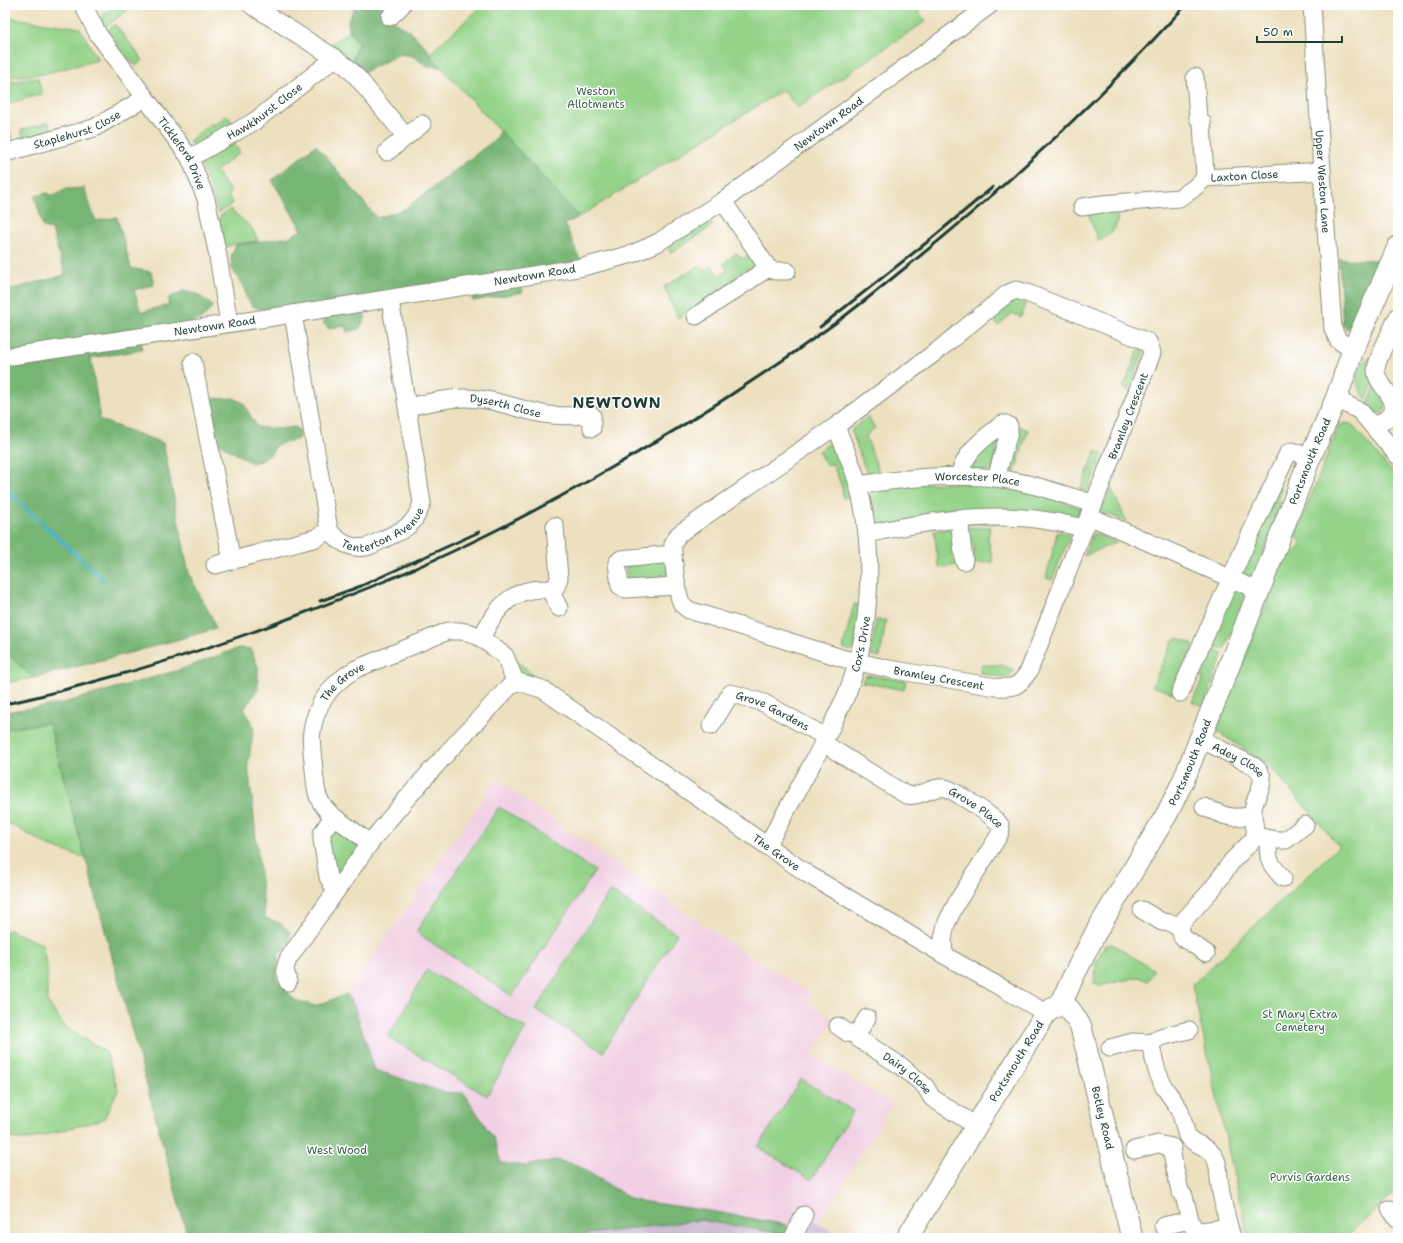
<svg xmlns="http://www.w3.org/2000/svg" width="1403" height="1243" font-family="'Shantell Sans',sans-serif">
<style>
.built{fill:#f1d0e3}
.industrial{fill:#cebed1}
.green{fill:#94d389;stroke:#5a885e}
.forest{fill:#77b575;stroke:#4b7954}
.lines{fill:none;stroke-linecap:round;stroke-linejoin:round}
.stream{stroke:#4bb4c9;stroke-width:3.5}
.minor-casing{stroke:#868e7a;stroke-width:19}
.major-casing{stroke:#868e7a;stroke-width:23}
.minor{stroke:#fff;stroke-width:17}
.major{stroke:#fff;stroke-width:21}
.rail{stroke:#1f3d34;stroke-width:3}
.labels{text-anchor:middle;stroke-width:3;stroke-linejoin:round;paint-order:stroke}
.park-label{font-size:11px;fill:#3c6249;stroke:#fff}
.street-label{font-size:11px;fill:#1f3d34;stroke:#fff}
.district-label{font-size:15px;font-weight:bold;letter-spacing:1px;fill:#1f3d34;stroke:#fff}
</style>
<rect width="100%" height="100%" fill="#fff"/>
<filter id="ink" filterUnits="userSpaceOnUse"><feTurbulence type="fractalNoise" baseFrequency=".025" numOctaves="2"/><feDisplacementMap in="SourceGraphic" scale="8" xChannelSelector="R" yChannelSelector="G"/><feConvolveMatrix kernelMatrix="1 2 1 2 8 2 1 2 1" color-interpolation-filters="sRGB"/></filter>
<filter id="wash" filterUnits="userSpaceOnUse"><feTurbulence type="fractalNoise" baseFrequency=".012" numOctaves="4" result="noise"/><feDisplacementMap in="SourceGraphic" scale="16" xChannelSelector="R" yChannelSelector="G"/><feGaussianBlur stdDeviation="0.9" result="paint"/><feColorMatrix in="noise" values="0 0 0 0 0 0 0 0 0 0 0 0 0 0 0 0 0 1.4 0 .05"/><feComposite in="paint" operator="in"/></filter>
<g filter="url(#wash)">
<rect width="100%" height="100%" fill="#ede0bf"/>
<!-- built -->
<path class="built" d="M 496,780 L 735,947 L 812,994 L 807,1003 L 834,1020 L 811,1055 L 892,1104 L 818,1224 L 796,1210 L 787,1225 L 710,1211 L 633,1200 L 576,1165 L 555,1160 L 526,1166 L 501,1163 L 494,1139 L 464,1093 L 443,1092 L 375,1070 L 354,1006 L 347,994 Z"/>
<!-- industrial -->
<path class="industrial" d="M 796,1210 L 843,1238 L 556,1238 L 700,1220 L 784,1234 Z"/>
<!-- green -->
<g class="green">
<path d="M 116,5 L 135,5 L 106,26 L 102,23 L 99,19 Z"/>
<path d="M 483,5 L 913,5 L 926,21 L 797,108 L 783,90 L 579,217 L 429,54 Z"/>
<path d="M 5,17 L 80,28 L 98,60 L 43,74 L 5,77 Z"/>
<path d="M 115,24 L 143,60 L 136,66 L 130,59 L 121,56 L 107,33 L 110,28 Z"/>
<path d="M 350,31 L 359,44 L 355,50 L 353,61 L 329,45 Z"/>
<path d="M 38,78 L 42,94 L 6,104 L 5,82 Z"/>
<path d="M 5,114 L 13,143 L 5,145 Z"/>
<path d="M 227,115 L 234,125 L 196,146 L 188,142 L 211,123 L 213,126 Z"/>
<path d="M 49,122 L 52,132 L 24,140 L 21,130 Z"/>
<path d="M 234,144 L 240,152 L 216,171 L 231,192 L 228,195 L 233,203 L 218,213 L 211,190 L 201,165 C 204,156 225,148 234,144 Z"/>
<path d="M 230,209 L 252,228 L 258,241 L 235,244 L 225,247 L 219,217 Z"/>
<path d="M 1102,211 L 1109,213 L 1118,213 C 1117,229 1113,235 1098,240 L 1089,216 L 1093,213 Z"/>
<path d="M 708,221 L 711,222 L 712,225 L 710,228 L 673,252 L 670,252 L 668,248 L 669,247 Z"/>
<path d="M 736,253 L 743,259 L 749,254 L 757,268 L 678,318 L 664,287 L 700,265 L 704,271 L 712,266 L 719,276 L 728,270 L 723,264 Z"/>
<path d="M 1014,300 L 1026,304 L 1021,317 L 1012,313 L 998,326 L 992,319 Z"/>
<path d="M 1139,349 L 1144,351 L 1128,391 L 1123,388 Z"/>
<path d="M 1369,358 L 1374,358 L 1374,382 L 1366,399 C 1364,395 1359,390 1358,386 C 1354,375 1360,363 1369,358 Z"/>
<path d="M 1376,385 L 1388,400 L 1383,413 L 1376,413 L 1368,403 Z"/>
<path d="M 868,417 L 875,428 L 866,436 L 879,472 L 869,475 L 867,474 L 851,430 Z"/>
<path d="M 1345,423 L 1351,424 L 1398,479 L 1398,1190 L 1344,1238 L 1248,1238 L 1192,985 L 1339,846 L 1269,765 L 1216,731 L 1283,562 L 1302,545 L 1296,534 L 1339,426 Z"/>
<path d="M 1019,426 L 1028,430 L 1015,473 L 1005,471 L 1010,450 Z"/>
<path d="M 999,435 L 992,471 L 973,469 L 970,467 L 973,457 Z"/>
<path d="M 832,441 L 835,441 L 854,496 L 843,498 L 842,487 L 832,463 L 827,466 L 818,452 Z"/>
<path d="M 1096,451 L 1103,454 L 1087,492 L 1080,490 Z"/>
<path d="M 908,483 L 1002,484 L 1085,509 L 1080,520 L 878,527 L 871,488 Z"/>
<path d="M 1111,488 L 1127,522 L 1101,511 Z"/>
<path d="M 1278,488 L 1282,489 L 1273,528 L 1254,576 L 1251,579 L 1244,577 L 1241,573 Z"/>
<path d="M 990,527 L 988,538 L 993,562 L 972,564 C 975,558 975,549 972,542 C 968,535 967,537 965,528 Z"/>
<path d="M 955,528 L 957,536 L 951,544 L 953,560 L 959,565 L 939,568 L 934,531 Z"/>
<path d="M 1057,532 L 1069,534 L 1070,536 L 1052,580 L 1046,578 L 1052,555 Z"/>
<path d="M 1093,533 L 1117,542 L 1084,556 Z"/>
<path d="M 666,561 L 668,581 L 628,584 L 626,565 Z"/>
<path d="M 1233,589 L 1238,589 L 1246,594 L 1224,650 L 1208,643 Z"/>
<path d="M 854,604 L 861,605 L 855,647 L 851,651 L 843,648 Z"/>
<path d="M 876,620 L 886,620 L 880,657 L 871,655 Z"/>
<path d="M 1178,638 L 1194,645 L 1172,693 L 1152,686 L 1173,640 Z"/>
<path d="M 1206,647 L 1223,654 L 1204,706 L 1192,702 L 1203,678 L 1197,674 Z"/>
<path d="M 5,651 L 33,678 L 5,683 Z"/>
<path d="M 510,656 L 548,686 L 522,678 Z"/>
<path d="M 981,665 L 1002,665 L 1015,670 L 1008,677 L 1002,677 L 980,673 Z"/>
<path d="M 866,675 L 906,681 L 904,690 L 862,682 Z"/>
<path d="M 49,723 L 85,858 L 49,846 L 5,821 L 5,729 Z"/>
<path d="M 499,807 L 595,871 L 512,996 L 416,932 Z"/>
<path d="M 335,826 L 358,842 L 359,846 L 339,874 L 334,873 L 327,831 Z"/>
<path d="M 610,891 L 677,934 L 603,1052 L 536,1010 Z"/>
<path d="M 9,930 L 42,944 L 47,966 L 47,1001 L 65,1027 L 106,1052 L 118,1090 L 104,1119 L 27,1140 L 5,1137 L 5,931 Z"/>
<path d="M 1112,944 L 1154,970 L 1148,981 L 1139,977 L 1099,986 L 1094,983 L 1096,963 L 1105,945 Z"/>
<path d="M 427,970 L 526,1028 L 487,1096 L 388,1037 Z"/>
<path d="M 801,1079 L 853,1111 L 811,1180 L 758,1147 Z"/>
</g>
<!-- forest -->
<g class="forest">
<path d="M 356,5 L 383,5 L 381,11 L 393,21 L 410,31 L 431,53 L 429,54 L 441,67 L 427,66 L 413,56 L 400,54 L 364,72 L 353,65 L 355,50 L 359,44 L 349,30 L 348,21 Z"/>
<path d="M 500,130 L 579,217 L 565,224 L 583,267 L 521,278 L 523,292 L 473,301 L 470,286 L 353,302 L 366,317 L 359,329 L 347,332 L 345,326 L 329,329 L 324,324 L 321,307 L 294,306 L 263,310 L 252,306 L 246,297 L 244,288 L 232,269 L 231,256 L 236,245 L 289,237 L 302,230 L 272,180 L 316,145 L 377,218 L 405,209 L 497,138 Z"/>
<path d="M 84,188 L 96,221 L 117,217 L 131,268 L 151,272 L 154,285 L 134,290 L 141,312 L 168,305 L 169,298 L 183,291 L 197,294 L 213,306 L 202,319 L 140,337 L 142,350 L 91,358 L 100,420 L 163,443 L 189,574 L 213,620 L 215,629 L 137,651 L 33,678 L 5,651 L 5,291 L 65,275 L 52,230 L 43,227 L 35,196 L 47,193 L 52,196 L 64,189 Z"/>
<path d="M 1339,259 L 1382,260 L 1352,327 L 1346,329 L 1343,326 Z"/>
<path d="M 234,398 L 243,403 L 257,427 L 277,429 L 295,427 L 300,431 L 298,439 L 276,445 C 271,457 264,461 251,463 C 240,455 228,450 217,442 L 210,411 L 212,399 Z"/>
<path d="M 239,648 L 251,649 L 258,667 L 258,689 L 244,709 L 254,727 L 248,764 L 265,918 L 280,923 L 290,932 L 289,946 L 279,954 L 276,979 L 295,1000 L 315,1006 L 347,994 L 354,1006 L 375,1070 L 443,1092 L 464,1093 L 494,1139 L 501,1163 L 526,1166 L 555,1160 L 577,1165 L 633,1200 L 710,1211 L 787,1225 L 784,1234 L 700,1220 L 556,1238 L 188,1238 L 49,723 L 5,729 L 5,712 L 60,704 L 179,670 Z"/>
</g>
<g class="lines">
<!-- stream -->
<path class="stream" d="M 5,489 L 105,581"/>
</g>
</g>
<g filter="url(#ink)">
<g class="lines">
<!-- minor casing -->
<g class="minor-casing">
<g id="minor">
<path id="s1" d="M 83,5 L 98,34 L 190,158 L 206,199 L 217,251 L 229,323"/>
<path d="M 251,5 L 335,58 L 347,67 L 357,77 L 406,137"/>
<path id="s2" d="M 1312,5 L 1322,171 L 1333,329 L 1338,340 L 1353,350"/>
<path d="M 390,17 L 402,5"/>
<path d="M 1195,77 L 1198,118 L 1202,122 L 1205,178"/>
<path d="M 387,152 L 422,124"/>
<path id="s3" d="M 5,153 L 94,128 L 145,98"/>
<path id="s4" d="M 190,158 L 255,121 L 335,58"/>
<path id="s5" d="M 1082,207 L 1102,204 L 1179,198 L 1193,189 L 1205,178 L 1322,171"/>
<path d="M 768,268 L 775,271 L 787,271"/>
<path d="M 1016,290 L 1027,293 L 1148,342 L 1150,346 L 1152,353 L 1029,671 C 1018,687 1015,688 996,687 L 889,669 L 845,659 L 689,610 C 687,608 683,606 682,604 C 677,596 672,554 673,545 C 674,541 676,538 679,534 L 836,426 L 937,351 L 1007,294 Z"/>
<path id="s6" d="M 293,314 L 329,530 C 337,541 352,550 366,547 C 373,545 380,541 386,538 C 407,528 414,526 422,503 L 390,299"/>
<path d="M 696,316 L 768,268 L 723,201"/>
<path id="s7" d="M 5,357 L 293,314 L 583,267 L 632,254 L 657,243 L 723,201 L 990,5"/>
<path d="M 193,362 L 232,561"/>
<path d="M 1336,399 L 1360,411 L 1398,456"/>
<path id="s8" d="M 408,407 C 426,403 446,398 465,398 C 492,398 517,409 543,414 C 559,417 576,416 592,415 L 592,428"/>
<path d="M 1374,427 C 1379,424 1385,421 1389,416 C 1403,398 1376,387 1376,370 C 1376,360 1393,327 1398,316"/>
<path d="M 959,476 C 967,448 982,441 1002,424 L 1006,424 L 1009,426 L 1009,433 L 996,478"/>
<path id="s9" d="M 858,485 C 904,479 949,473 996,478 C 1029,482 1062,494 1094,504"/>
<path d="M 1089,516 L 1259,591"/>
<path d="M 959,518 L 964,561"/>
<path d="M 867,534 C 922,522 980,513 1035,519 C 1052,521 1068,524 1084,528"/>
<path d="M 673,554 L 621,559 L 617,563 L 620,586 L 625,589 L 677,586"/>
<path d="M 215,565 L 316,538 L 329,530"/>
<path d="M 550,590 L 559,608"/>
<path d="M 481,638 C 493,615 505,595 531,590 C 540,588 548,591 556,587 L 559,578 L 555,526"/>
<path id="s10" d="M 515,681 L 542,689 L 809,875 L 944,955 L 1046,1013"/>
<path d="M 1180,693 L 1249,537 L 1288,453 L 1293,451 L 1310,458"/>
<path id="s11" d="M 711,726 L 731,693 L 764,703 L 826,737"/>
<path id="s12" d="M 1200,739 L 1254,766 C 1272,780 1255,792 1253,810 C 1252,819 1256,827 1255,836 L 1277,840 L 1286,840 L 1305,825"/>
<path id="s13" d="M 823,743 L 906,795 C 909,795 912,796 915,795 C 925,794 934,786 945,788 C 952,789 998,819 1000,825 C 1002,830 1000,833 998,837 L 957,902 L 946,924 L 943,939 L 944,955"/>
<path d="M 1204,807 C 1225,816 1230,820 1253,815"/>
<path d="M 1268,839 C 1268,861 1268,862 1283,878"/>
<path d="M 370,843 C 415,786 465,733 515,681"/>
<path id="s14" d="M 767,846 C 789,805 813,765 833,723 C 838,711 845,700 849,688 C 872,627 875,548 858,485 C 853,465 843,445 836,426"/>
<path id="s15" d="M 338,888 L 332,884 L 328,877 L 322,840 L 322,833 L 333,816 C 316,802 316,791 314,770 C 313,757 310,744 312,731 C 316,703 333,682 356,669 L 448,631 L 460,631 L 471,633 L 481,638 L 505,656 L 515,681"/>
<path d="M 1142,910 L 1162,922 L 1171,923 L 1178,927"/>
<path d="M 1206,953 L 1182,937 L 1181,931 L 1178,927 L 1213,888 L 1232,861 L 1252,841 L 1255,836"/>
<path d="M 288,982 L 285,969 L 288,959 L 370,843 L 333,816"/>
<path id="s16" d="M 838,1026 L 848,1033 L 857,1034 L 859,1039 L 901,1066 L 925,1086 L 932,1098 L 976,1126"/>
<path d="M 1189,1030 L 1160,1037 L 1156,1040 L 1150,1043 L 1157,1071 L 1164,1087 L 1180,1110 L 1187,1136 C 1193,1145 1206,1144 1214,1156 C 1220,1165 1218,1175 1220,1186 C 1222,1203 1228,1221 1232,1238"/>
<path d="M 857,1034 L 867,1018"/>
<path d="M 1110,1048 L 1133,1042 L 1150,1043"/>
<path d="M 1134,1150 L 1158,1144 L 1172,1147 L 1171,1150 L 1180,1191"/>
<path d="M 1184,1196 L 1190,1220 L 1194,1229 L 1202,1231 L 1229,1227"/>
<path d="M 1390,1209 L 1398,1219"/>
<path d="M 1163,1226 L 1190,1220"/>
<path d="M 793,1238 L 804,1215"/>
</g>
</g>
<!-- major casing -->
<g class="major-casing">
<g id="major">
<path id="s17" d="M 1062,1002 L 1071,1011 L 1081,1027 L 1132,1238"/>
<path id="s18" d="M 907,1238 L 1046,1013 L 1062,1002 L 1073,977 L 1096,932 L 1168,812 L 1184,779 L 1259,591 L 1310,458 L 1336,399 L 1353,350 L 1398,247"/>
</g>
</g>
<!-- minor -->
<use href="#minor" class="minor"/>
<!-- major -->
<use href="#major" class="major"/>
<!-- rail -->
<g class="rail">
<path d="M 820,327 L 926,243 L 993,187"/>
<path d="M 320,601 L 361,586 L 479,532"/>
<path d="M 5,704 C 35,698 64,690 93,682 C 161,664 228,642 293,617 C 352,595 411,572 468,544 C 510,524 551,502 592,479 C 675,432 756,381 834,324 C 856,308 878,290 900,272 C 1002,191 1098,101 1186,5"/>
</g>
</g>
</g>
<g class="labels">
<!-- park labels -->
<g class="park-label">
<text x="596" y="95">Weston<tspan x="596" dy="13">Allotments</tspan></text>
<text x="1300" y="1018">St Mary Extra<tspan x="1300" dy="13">Cemetery</tspan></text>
<text x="337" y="1154">West Wood</text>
<text x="1310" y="1181">Purvis Gardens</text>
</g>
<!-- street labels -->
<g class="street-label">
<text dy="4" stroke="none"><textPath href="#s4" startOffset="88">Hawkhurst Close</textPath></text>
<text dy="4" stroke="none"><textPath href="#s7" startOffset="872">Newtown Road</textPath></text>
<text dy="4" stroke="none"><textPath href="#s3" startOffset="76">Staplehurst Close</textPath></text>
<text dy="4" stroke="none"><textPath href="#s1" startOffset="179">Tickleford Drive</textPath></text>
<text dy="4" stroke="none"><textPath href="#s5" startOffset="170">Laxton Close</textPath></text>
<text dy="4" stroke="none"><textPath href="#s2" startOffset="177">Upper Weston Lane</textPath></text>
<text dy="4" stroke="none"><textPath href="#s7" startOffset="536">Newtown Road</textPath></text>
<text dy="4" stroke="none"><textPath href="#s7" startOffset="212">Newtown Road</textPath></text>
<text dy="4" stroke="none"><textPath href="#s8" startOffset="99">Dyserth Close</textPath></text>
<text transform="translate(1128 416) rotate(-69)" y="4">Bramley Crescent</text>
<text dy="4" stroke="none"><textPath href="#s18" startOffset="880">Portsmouth Road</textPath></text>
<text dy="4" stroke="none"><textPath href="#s9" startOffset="120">Worcester Place</textPath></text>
<text dy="4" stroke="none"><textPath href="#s6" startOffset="284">Tenterton Avenue</textPath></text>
<text dy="4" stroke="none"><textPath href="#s14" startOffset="224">Cox's Drive</textPath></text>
<text transform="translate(939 678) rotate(10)" y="4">Bramley Crescent</text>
<text dy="4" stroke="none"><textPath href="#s15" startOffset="231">The Grove</textPath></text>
<text dy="4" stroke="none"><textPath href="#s11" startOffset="84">Grove Gardens</textPath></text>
<text dy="4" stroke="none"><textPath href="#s18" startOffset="556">Portsmouth Road</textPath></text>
<text dy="4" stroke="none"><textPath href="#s12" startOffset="44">Adey Close</textPath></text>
<text dy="4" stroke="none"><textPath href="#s13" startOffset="175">Grove Place</textPath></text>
<text dy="4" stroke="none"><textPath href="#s10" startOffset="314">The Grove</textPath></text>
<text dy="4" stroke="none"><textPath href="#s18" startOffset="208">Portsmouth Road</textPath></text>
<text dy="4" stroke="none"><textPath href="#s16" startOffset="86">Dairy Close</textPath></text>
<text dy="4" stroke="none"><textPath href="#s17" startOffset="125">Botley Road</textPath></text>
</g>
<!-- district labels -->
<g class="district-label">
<text x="617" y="408">NEWTOWN</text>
</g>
</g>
<!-- margin -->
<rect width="1403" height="1243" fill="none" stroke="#fff" stroke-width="20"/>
<!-- scale -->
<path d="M1257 36v6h85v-6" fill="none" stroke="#1f3d34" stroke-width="2"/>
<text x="1263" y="36" font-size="12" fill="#1f3d34" stroke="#ffffff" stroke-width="3" paint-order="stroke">50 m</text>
</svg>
